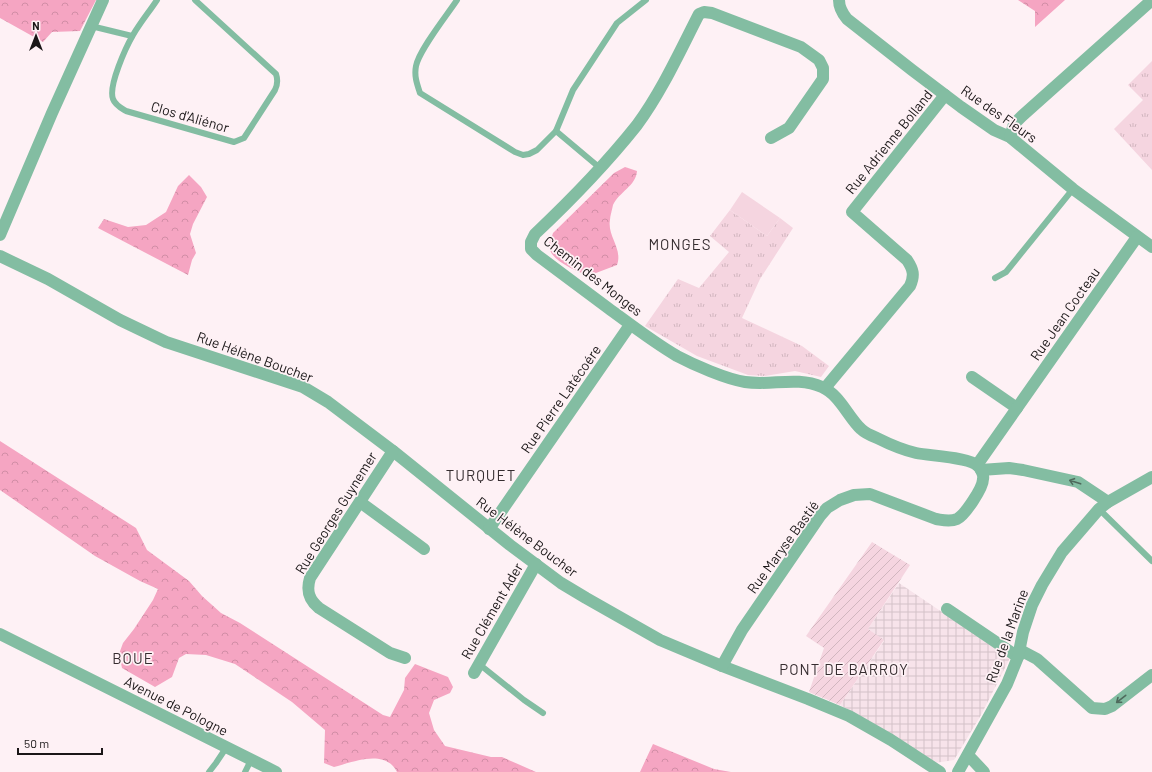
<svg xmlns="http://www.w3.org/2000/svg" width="1152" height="772" font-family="Barlow,sans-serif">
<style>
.industrial{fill:url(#industrial-grid)}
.grass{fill:url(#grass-tufts)}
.forest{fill:url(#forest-crowns)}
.garden{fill:url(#garden-furrows)}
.pitch{fill:#f5d5e0}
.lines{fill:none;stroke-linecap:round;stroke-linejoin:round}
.service{stroke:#83bda2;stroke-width:6}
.minor{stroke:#83bda2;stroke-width:12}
.oneway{stroke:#4e6a5c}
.labels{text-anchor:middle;stroke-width:3.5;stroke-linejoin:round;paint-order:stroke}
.street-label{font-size:14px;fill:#1a1617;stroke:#fef1f5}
.neighbourhood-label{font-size:15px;letter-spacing:1px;fill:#362d30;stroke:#fef1f5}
</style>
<defs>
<pattern id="industrial-grid" width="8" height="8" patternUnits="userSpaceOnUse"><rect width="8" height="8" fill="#f7e3ea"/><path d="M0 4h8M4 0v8" fill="none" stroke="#d3c2c8"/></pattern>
<pattern id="grass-tufts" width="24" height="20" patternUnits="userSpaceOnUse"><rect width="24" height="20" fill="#f5d5e0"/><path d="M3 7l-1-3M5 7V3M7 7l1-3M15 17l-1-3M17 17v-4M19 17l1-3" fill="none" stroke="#d1b6bf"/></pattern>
<pattern id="forest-crowns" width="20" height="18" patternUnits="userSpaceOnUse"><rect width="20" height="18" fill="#f5a5c2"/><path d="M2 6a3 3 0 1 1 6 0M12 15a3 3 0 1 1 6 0" fill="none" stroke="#d18da6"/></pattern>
<pattern id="garden-furrows" width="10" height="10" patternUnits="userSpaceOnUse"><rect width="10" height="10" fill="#f5d5e0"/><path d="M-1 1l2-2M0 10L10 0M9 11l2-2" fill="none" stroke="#d1b6bf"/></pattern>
</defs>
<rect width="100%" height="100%" fill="#fef1f5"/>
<!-- industrial -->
<path class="industrial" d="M 899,583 L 1010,658 L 981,715 L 954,760 L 935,763 L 858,715 L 840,705 L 884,641 L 868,629 Z"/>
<!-- grass -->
<g class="grass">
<path d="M 1152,61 L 1152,170 L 1114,129 L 1143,100 L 1128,85 Z"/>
<path d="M 730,210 L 767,236 L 780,218 L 793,228 L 760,279 L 742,318 L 802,346 L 829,366 L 821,377 L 795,371 L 765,376 L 748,375 L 697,356 L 645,326 L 678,279 L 699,288 L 729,252 L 710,236 Z"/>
</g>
<!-- forest -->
<g class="forest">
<path d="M 0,0 L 96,0 L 80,31 L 52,32 L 43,42 L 0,18 Z"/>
<path d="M 1018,0 L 1065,0 L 1035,27 L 1035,11 Z"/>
<path d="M 625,167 L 637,171 C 636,186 619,192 613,205 C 612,210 610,216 610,220 C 607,236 623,249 617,265 L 588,276 C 576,270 549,261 549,245 C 549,242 552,237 553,233 L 614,173 Z"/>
<path d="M 189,175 L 201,187 L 207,197 L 193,224 L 190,234 L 196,253 L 192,260 L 188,275 L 98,228 L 104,219 L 128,227 L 146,225 L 166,212 L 178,186 Z"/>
<path d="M 0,441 L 136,528 L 147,550 L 189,581 L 202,596 L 221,613 L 240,623 L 383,715 L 390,717 L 404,690 L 405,678 L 415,664 L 448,677 L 453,687 L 450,693 L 434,700 L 429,713 L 434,730 L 445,746 L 491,757 L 502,757 L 536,772 L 397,772 C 385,748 353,762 334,767 L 324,763 L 325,730 L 292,702 L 235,664 L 206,655 L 186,654 L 179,658 L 172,677 L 155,687 L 122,668 L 119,654 L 123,643 L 134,629 L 153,600 L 158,589 L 140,581 L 95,556 L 0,490 Z"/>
<path d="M 653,744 L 714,769 L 731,772 L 640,772 Z"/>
</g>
<!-- garden -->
<path class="garden" d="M 872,542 L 910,565 L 868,629 L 884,640 L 840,705 L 809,692 L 824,648 L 806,636 Z"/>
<!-- pitch -->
<path class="pitch" d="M 742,192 L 780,218 L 767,236 L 730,210 Z"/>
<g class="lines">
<!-- service -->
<g class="service">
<path d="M 157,0 C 149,12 140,23 133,35 C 126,47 108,86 113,99 C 115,105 121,108 126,111 L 234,142 L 244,138 L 275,90 C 278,84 278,80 276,74 L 195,0"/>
<path d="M 457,0 C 447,15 419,50 416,66 C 414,76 417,84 420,93 L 515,152 L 523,155 L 529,154 L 537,150 L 556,131 L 573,90 L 617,23 L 646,0"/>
<path d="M 91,26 L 132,36"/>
<path d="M 556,131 L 600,168"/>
<path d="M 995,278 L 1006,272 L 1073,189"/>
<path d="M 1099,509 L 1152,561"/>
<path d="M 479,664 L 524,700 L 543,713"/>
<path d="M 209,772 L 216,763 L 226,748"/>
<path d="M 245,772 L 251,760"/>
</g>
<!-- minor -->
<g class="minor">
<path d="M 839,0 C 839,7 842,13 847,19 L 912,70 L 961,107 L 994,130 L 1010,137 L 1073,189 L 1152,247"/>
<path d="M 1010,137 L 1014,124 L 1022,116 L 1152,0"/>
<path d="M 0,235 L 52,113 L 103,0"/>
<path d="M 0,256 L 48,279 L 120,320 L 166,342 L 303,387 L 328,402 L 393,451 L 510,545 L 561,583 L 586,598 L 660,640 L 722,666 L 808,699 L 849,716 L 891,740 L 940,772"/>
<path d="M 972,377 L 1017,408"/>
<path d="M 825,388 L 910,286 C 915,275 913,269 907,260 L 852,212 L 945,95"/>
<path d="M 393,451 L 310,578 C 306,591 309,600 319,608 L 390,653 L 405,658"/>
<path d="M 977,465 L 1137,237"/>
<path d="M 981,470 L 1009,468 L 1023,470 L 1078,482 L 1108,502"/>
<path d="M 360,502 L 424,549"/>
<path d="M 489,529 L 630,325"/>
<path d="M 947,609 L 1018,657"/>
<path d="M 0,634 L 276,772"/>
<path d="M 1020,650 L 1037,659 L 1092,708 L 1105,709 L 1112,706 L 1152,675"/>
<path d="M 722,666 L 742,630 L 820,516 L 827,508 L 840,500 L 854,495 L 870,494 L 936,519 C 943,520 950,522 957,519 C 965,515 983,488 983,479 C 984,475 981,469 978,466 C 969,457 930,456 916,453 C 903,450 889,444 877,438 C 872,436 865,433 861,429 C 848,417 840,395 822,387 C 796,376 772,386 745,382 C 726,379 694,365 677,356 C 653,342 630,324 608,308 C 584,290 561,273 537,255 L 531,249 L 531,242 L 535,234 C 571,200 606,164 637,125 C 662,91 680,51 699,14 L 704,12 L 712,13 L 801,47 L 819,60 L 823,68 L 823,79 L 789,128 L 771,138"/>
<path d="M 474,673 L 536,564"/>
<path d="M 968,755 L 984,772"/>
<path d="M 958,772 L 1007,684 L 1018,657 L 1023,632 L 1032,605 L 1042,585 L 1062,552 L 1099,509 L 1108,502 L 1152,477"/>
</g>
</g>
<!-- one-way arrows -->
<defs><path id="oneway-shaft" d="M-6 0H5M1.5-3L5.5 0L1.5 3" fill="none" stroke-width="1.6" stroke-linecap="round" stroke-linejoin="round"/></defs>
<g class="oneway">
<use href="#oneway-shaft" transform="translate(1075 482) rotate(-162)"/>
<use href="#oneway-shaft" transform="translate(1121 699) rotate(142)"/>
</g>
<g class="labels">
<!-- street labels -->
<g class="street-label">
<text transform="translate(999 114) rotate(35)" y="5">Rue des Fleurs</text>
<text transform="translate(190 117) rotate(16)" y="5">Clos d'Aliénor</text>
<text transform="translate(889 142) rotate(-51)" y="5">Rue Adrienne Bolland</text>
<text transform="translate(593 276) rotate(38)" y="5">Chemin des Monges</text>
<text transform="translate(1065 314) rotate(-55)" y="5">Rue Jean Cocteau</text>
<text transform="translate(255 357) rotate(20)" y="5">Rue Hélène Boucher</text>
<text transform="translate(561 399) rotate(-55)" y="5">Rue Pierre Latécoére</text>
<text transform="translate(336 513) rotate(-58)" y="5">Rue Georges Guynemer</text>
<text transform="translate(527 537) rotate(37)" y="5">Rue Hélène Boucher</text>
<text transform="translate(783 547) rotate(-54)" y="5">Rue Maryse Bastié</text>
<text transform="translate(492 611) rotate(-60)" y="5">Rue Clément Ader</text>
<text transform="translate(1007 636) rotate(-70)" y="5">Rue de la Marine</text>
<text transform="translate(176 706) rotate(27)" y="5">Avenue de Pologne</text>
</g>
<!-- neighbourhood labels -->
<g class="neighbourhood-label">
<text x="680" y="250">MONGES</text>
<text x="481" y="481">TURQUET</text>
<text x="133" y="664">BOUE</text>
<text x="844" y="675">PONT DE BARROY</text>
</g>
</g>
<!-- north arrow -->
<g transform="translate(36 36)" stroke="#fef1f5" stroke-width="3" paint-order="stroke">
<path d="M0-3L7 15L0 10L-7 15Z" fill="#1a1617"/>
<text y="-6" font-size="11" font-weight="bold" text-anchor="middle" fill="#1a1617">N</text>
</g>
<!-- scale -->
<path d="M18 748v6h84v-6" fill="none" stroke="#1a1617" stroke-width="2"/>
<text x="24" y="748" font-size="12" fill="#1a1617" stroke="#fef1f5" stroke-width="3" paint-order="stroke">50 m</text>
</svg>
